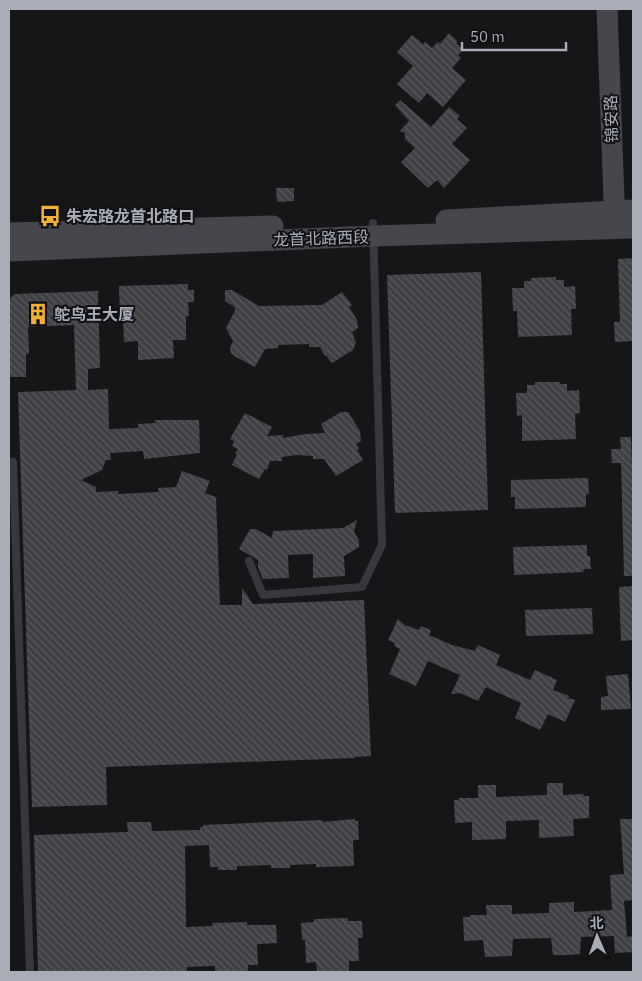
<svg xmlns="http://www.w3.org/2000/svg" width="642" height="981" font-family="'IBM Plex Sans','Noto Sans SC',sans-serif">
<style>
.building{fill:url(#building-back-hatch)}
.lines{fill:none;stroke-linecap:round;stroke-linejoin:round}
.lane{stroke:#37383d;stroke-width:8}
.secondary{stroke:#45474d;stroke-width:21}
.labels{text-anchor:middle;stroke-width:4;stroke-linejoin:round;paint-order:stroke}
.street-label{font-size:16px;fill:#a8adb8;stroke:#111113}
.poi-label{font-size:16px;font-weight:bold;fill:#a8adb8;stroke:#111113;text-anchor:start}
</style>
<defs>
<pattern id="building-back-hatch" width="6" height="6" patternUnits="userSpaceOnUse" patternTransform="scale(1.25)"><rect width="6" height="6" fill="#404145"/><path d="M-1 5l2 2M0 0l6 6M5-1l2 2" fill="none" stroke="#595a5e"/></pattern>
</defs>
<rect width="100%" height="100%" fill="#161618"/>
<!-- building -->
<g class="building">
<path d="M 449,33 L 458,42 L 456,43 L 463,50 L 458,55 L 461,58 L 452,68 L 466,80 L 443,107 L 427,93 L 419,103 L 397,84 L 413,66 L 397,52 L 412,35 L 423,44 L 425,42 L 432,48 L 438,42 L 440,44 Z"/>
<path d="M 400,100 L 431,127 L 449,107 L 460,116 L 457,119 L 467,128 L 452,144 L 470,160 L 444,188 L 437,180 L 428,188 L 401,162 L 415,148 L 405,139 L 405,133 L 400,131 L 409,121 L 395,105 Z"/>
<path d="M 276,188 L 294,188 L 294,201 L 277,202 Z"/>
<path d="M 633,258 L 633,341 L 615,342 L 614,322 L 620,322 L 618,259 Z"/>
<path d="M 481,272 L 488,510 L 395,513 L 387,275 Z"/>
<path d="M 556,277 L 556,280 L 564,280 L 564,287 L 575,286 L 576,309 L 571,309 L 572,335 L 518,337 L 517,311 L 513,311 L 512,288 L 524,288 L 524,281 L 531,281 L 531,278 Z"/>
<path d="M 188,284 L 188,290 L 194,290 L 194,302 L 188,302 L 189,316 L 186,316 L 186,340 L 173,340 L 174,358 L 138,360 L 138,341 L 124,342 L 123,318 L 120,318 L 119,286 Z"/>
<path d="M 225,290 L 232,290 L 259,306 L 322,305 L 342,292 L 352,305 L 349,307 L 357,320 L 358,328 L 352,332 L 356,343 L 353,350 L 332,363 L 326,355 L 325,356 L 320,347 L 309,347 L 309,344 L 278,345 L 278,348 L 265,349 L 255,367 L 236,357 L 231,353 L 230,348 L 233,341 L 226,328 L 236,309 L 234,308 L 235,307 L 225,301 Z"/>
<path d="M 98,291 L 100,368 L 88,369 L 88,390 L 108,389 L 109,429 L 138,428 L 138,424 L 155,423 L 155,420 L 199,420 L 200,453 L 144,459 L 143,451 L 110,453 L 111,460 L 106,460 L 102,470 L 81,480 L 96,487 L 96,492 L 118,491 L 118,494 L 159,492 L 158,488 L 176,487 L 182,471 L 210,481 L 205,493 L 216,497 L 220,605 L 242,605 L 242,588 L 253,604 L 364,600 L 371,756 L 354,757 L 355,758 L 106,767 L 107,805 L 32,807 L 18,392 L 76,390 L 74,325 L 28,327 L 29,354 L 26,354 L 26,377 L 9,377 L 9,300 L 14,294 Z"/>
<path d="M 535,382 L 560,382 L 560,384 L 567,384 L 567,391 L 579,390 L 580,413 L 575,414 L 576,439 L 522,441 L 522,415 L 517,416 L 516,393 L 527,393 L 527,385 L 535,385 Z"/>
<path d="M 341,412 L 348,412 L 360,431 L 361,441 L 356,444 L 359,449 L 357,450 L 363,460 L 336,476 L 324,459 L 313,459 L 313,456 L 297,455 L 282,457 L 282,461 L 270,461 L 267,470 L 265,469 L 259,479 L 232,465 L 237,454 L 235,453 L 238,449 L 232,446 L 234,441 L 230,439 L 245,413 L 272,427 L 267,436 L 283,435 L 283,438 L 305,434 L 325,433 L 321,424 Z"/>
<path d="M 620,437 L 631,437 L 633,497 L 633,576 L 624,576 L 621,463 L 612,463 L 611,449 L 621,449 Z"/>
<path d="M 588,478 L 589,494 L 586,494 L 586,507 L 515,509 L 515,497 L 511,497 L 511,480 Z"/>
<path d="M 357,520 L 354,532 L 359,540 L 359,547 L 344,556 L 345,576 L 313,578 L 313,554 L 288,555 L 289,578 L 263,579 L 258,568 L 258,560 L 239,549 L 250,529 L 256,529 L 272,538 L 273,531 L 343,528 Z"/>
<path d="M 587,545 L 587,556 L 590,556 L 591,569 L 583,569 L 584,572 L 514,575 L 513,547 Z"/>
<path d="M 633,586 L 633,640 L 621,641 L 619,587 Z"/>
<path d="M 592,608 L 593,634 L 526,636 L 525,610 Z"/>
<path d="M 398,619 L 406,626 L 408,626 L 419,630 L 421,626 L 431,630 L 429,635 L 452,645 L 475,651 L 478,645 L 500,655 L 496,665 L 530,680 L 535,670 L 557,680 L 553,690 L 569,696 L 568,698 L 575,700 L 565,722 L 548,714 L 540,730 L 515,718 L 521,703 L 486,687 L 478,701 L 460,693 L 451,694 L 460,675 L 428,661 L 416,686 L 389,674 L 400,649 L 394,646 L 395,643 L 388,640 Z"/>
<path d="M 628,674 L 631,709 L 601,710 L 601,697 L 608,696 L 606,676 Z"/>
<path d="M 547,783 L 563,783 L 563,795 L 583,794 L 584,796 L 589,796 L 589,818 L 573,819 L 574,836 L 539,838 L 539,820 L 506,821 L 506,839 L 472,840 L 472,822 L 455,823 L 454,800 L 459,800 L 459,798 L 478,798 L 478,785 L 496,785 L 496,797 L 547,795 Z"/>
<path d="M 355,819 L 355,821 L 358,821 L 359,840 L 353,840 L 354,866 L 316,867 L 316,864 L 290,865 L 290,868 L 271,868 L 271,865 L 237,866 L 237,870 L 218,870 L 218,867 L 210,867 L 209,845 L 185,846 L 186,927 L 213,926 L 212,923 L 247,922 L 247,925 L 276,925 L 277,943 L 257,944 L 258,965 L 248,965 L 248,972 L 215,972 L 215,966 L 187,967 L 187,972 L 38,972 L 34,835 L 128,832 L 127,822 L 151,822 L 152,831 L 200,830 L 200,827 L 203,827 L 203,825 L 322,820 L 322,822 Z"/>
<path d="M 620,819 L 633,819 L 633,900 L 624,901 L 627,937 L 633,936 L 633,952 L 615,953 L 614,936 L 581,937 L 580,954 L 569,955 L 553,955 L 551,938 L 513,939 L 512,956 L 485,957 L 483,940 L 464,941 L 463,917 L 470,917 L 470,915 L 487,915 L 486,905 L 512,905 L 512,914 L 549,913 L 549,903 L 574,902 L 574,912 L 612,910 L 610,875 L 624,874 Z"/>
<path d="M 348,918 L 348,921 L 362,921 L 363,938 L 358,938 L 359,961 L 349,961 L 349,972 L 317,972 L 316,962 L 306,963 L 305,940 L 302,940 L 301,923 L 314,922 L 314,919 Z"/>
</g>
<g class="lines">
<!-- lane -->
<g class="lane">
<path d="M 9,462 L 13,462 L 30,972"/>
<path d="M 249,561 L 263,595 L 362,587 L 382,545 L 373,223"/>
</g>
<!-- secondary -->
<g class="secondary">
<path d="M 607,9 L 615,226"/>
<path d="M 446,220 L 633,210"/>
<path d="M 9,233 L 273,226"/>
<path d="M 9,251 L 374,236 L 633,228"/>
</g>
</g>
<!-- icons -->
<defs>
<g id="bus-bare" transform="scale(1.725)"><path d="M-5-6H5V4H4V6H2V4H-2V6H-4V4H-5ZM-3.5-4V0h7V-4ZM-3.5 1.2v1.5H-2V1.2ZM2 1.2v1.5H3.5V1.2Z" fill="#f2b134" stroke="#111113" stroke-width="2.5" paint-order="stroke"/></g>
<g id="building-bare" transform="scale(1.725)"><path d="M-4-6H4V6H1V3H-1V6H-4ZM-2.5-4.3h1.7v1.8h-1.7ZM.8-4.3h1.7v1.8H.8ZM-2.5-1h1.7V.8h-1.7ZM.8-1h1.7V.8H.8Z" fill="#f2b134" stroke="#111113" stroke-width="2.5" paint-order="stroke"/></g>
</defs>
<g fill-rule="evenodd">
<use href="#bus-bare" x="50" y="216"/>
<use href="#building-bare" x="38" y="314"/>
</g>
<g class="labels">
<!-- street labels -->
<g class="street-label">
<text transform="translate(611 119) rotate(-92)" y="6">锦安路</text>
<text transform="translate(321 238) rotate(-2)" y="6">龙首北路西段</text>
</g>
<!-- poi labels -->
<g class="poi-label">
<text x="66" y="222">朱宏路龙首北路口</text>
<text x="54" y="320">鸵鸟王大厦</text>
</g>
</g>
<!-- border -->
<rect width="642" height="981" fill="none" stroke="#a8adb8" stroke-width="20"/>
<!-- north arrow -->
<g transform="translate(597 936) rotate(358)" stroke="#111113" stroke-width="4" paint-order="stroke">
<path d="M0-4L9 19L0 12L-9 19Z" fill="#a8adb8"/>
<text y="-8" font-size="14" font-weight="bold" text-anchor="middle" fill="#a8adb8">北</text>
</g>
<!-- scale -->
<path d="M462 42v8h104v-8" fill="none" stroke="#a8adb8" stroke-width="2.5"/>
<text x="470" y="42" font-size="15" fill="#a8adb8" stroke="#111113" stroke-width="4" paint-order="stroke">50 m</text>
</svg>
